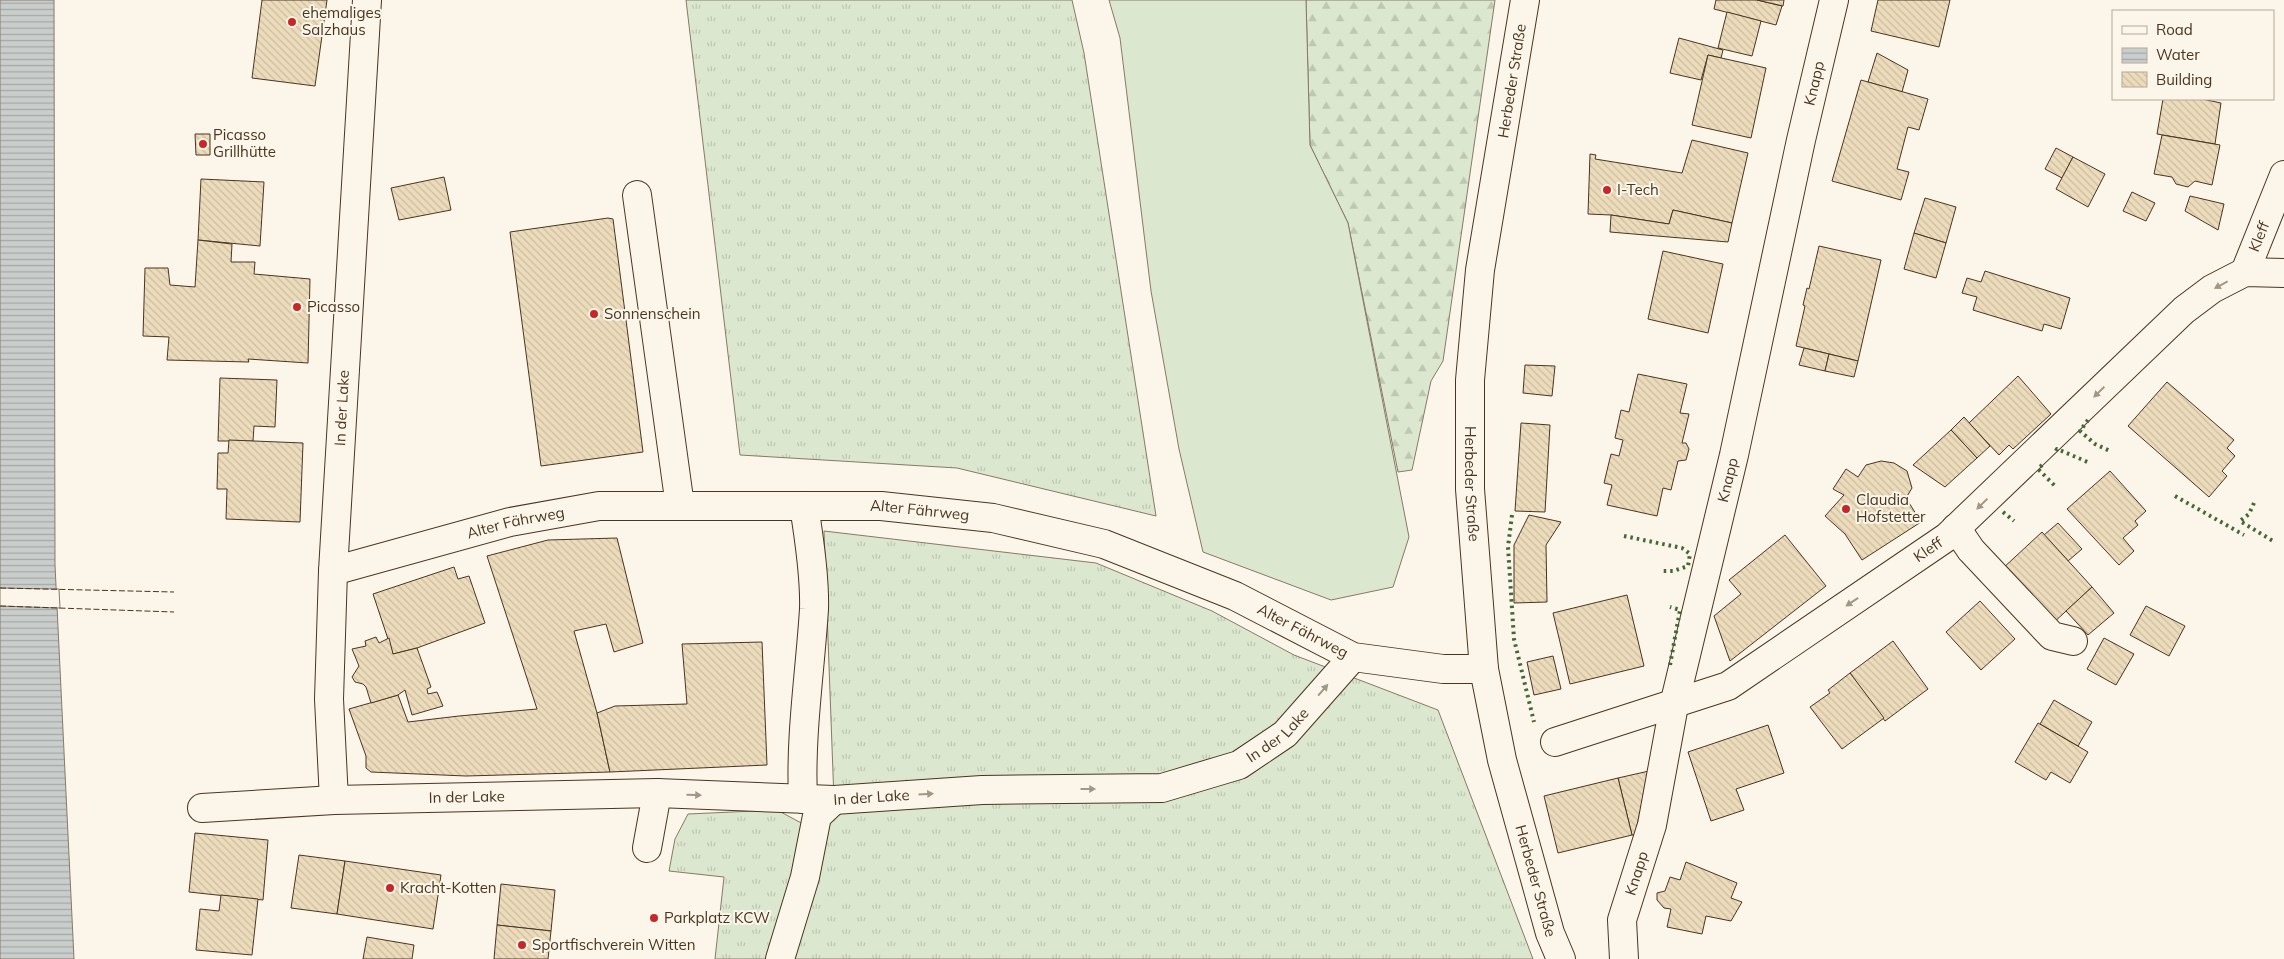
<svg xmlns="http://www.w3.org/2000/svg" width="2284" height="959" font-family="Mulish,sans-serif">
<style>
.grass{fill:url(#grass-tufts);stroke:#887966}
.forest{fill:url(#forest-firs);stroke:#887966}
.garden{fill:#dce7d0;stroke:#887966}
.water{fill:url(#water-rules);stroke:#887966}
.pier{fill:#fbf6e9;stroke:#887966}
.building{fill:url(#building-back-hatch);stroke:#4a3520}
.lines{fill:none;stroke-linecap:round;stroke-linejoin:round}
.minor-casing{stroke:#4a3520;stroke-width:30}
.major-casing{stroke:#4a3520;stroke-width:30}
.minor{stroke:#fbf6e9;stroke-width:28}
.major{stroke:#fbf6e9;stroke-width:28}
.hedge{stroke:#436837;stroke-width:4;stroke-dasharray:2.5 4;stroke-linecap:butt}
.fence{stroke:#4a3520;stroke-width:1;stroke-dasharray:6 2.5;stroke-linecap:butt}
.oneway{fill:#a29684}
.poi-dot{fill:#c62828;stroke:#fbf6e9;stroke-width:2}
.labels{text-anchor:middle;stroke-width:4;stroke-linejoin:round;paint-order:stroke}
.poi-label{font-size:15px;fill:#4a3520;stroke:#fbf6e9;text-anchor:start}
.street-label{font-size:15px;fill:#4a3520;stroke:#fbf6e9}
</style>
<defs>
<pattern id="grass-tufts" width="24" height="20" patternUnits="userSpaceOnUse" patternTransform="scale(1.25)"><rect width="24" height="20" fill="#dce7d0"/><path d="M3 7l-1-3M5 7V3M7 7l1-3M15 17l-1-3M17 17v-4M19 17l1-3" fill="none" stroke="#bec7b2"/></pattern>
<pattern id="forest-firs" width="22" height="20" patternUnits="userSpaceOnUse" patternTransform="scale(1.25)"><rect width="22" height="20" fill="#dce7d0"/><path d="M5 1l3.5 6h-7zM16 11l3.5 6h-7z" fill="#bec7b2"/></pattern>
<pattern id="water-rules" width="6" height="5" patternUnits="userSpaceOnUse" patternTransform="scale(1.25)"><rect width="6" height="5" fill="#c9cecd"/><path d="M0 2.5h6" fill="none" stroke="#a5a8a6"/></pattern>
<pattern id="building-back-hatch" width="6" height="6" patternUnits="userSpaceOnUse" patternTransform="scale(1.25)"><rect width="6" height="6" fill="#ecdcbc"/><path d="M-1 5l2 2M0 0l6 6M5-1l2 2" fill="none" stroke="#ccbda1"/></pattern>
</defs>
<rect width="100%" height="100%" fill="#fbf6e9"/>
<!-- grass -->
<g class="grass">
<path d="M 686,0 L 1072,0 L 1084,53 L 1156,516 L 957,468 L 740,455 Z"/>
<path d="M 824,531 L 1096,563 L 1212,611 L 1294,655 L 1438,710 L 1533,959 L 715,959 L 724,877 L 669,871 L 675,839 L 688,814 L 777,810 L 805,825 L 798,873 L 787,886 L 805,877 L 834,800 Z"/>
</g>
<!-- forest -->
<path class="forest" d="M 1306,0 L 1495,0 L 1443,361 L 1431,381 L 1412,470 L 1398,472 L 1348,223 L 1310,145 Z"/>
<!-- garden -->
<path class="garden" d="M 1109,0 L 1306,0 L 1310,145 L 1348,223 L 1409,537 L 1393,587 L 1331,600 L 1203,552 L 1179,449 L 1151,291 L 1120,38 Z"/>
<!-- water -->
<path class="water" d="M 0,0 L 54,0 L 55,565 L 74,959 L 0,959 Z"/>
<!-- pier -->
<path class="pier" d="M 0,588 L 59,589 L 60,608 L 0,606 Z"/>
<!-- building -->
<g class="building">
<path d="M 262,0 L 327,0 L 315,86 L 252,78 Z"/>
<path d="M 1716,0 L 1757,0 L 1782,6 L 1776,25 L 1714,9 Z"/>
<path d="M 1757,0 L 1784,0 L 1783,6 Z"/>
<path d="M 1878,0 L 1950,0 L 1939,47 L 1871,31 Z"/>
<path d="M 1727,12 L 1761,21 L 1752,56 L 1718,48 Z"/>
<path d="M 1679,38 L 1723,50 L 1721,58 L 1708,55 L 1701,80 L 1670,73 Z"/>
<path d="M 1877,53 L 1908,70 L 1902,92 L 1868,82 Z"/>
<path d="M 1708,55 L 1766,68 L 1751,138 L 1692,125 Z"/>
<path d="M 1861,80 L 1928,99 L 1919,130 L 1908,127 L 1897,169 L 1909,172 L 1901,200 L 1832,181 Z"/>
<path d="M 2163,99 L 2202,99 L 2221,103 L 2215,144 L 2157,134 Z"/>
<path d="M 195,134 L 210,134 L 210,155 L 196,155 Z"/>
<path d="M 2162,135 L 2220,145 L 2212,185 L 2195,181 L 2188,187 L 2176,184 L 2172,177 L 2154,174 Z"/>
<path d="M 1692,140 L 1748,153 L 1732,223 L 1673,210 L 1669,224 L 1611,215 L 1588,214 L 1590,154 L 1596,155 L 1595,159 L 1682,173 Z"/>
<path d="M 2056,148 L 2073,157 L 2062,178 L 2045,169 Z"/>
<path d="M 2073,157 L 2105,174 L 2088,207 L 2056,189 Z"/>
<path d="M 444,177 L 451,210 L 399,220 L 391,188 Z"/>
<path d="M 201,179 L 264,182 L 260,246 L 198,240 Z"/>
<path d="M 2132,192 L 2155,203 L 2146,221 L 2123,211 Z"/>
<path d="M 2190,196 L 2224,204 L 2218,230 L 2185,211 Z"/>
<path d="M 1925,198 L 1956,207 L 1946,243 L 1914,233 Z"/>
<path d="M 1673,210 L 1732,223 L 1728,242 L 1610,232 L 1611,215 L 1669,224 Z"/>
<path d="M 608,218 L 613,219 L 643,452 L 541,466 L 510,232 Z"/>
<path d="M 1914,233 L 1946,243 L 1936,278 L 1904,269 Z"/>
<path d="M 198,240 L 232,244 L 231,262 L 255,262 L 254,274 L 310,279 L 308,363 L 248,359 L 249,362 L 167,360 L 169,337 L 143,336 L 145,268 L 168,268 L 170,285 L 195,287 Z"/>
<path d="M 1819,246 L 1881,260 L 1858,361 L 1796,346 L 1805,306 L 1803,305 L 1807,288 L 1809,289 Z"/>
<path d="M 1663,251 L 1723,264 L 1708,333 L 1648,319 Z"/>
<path d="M 1985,271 L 2070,298 L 2061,329 L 2044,324 L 2042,331 L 1973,310 L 1977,297 L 1962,293 L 1967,278 L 1981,282 Z"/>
<path d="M 1804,348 L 1829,354 L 1825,371 L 1799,365 Z"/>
<path d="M 1829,354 L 1858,361 L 1854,377 L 1825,371 Z"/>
<path d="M 1525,365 L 1555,366 L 1552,396 L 1523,393 Z"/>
<path d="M 1638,374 L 1687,384 L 1680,413 L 1689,414 L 1682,443 L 1686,443 L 1689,449 L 1686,460 L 1678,461 L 1671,490 L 1663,488 L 1657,516 L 1607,505 L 1612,485 L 1604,483 L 1611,454 L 1619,456 L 1623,440 L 1615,438 L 1621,410 L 1629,412 Z"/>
<path d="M 2018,376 L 2051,414 L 2013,449 L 2009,445 L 1999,455 L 1969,423 Z"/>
<path d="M 220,378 L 277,380 L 275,427 L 254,426 L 253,441 L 218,441 Z"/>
<path d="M 2167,382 L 2234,440 L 2227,448 L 2235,456 L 2222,471 L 2227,476 L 2209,497 L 2128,426 Z"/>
<path d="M 1964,417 L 1990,446 L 1977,458 L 1951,430 Z"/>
<path d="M 1521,423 L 1550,425 L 1545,512 L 1515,511 Z"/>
<path d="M 1951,430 L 1977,458 L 1945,487 L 1913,465 Z"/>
<path d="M 229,440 L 303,443 L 300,522 L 226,519 L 227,489 L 217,489 L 218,453 L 228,453 Z"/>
<path d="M 1881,461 L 1894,463 L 1907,471 L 1912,488 L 1906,498 L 1921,522 L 1862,560 L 1845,534 L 1825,516 L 1844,495 L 1833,489 L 1846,469 L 1858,477 L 1866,465 Z"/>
<path d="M 2110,471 L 2146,511 L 2135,521 L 2138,525 L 2123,538 L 2134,551 L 2119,565 L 2067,509 Z"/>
<path d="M 1529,515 L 1561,522 L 1546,545 L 1547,602 L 1514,603 L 1514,545 Z"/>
<path d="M 2058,523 L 2082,549 L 2068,561 L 2044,535 Z"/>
<path d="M 2042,532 L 2092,587 L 2051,625 L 2001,570 Z"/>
<path d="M 1785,535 L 1826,586 L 1730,661 L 1714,616 L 1741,594 L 1729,580 Z"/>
<path d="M 617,538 L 643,643 L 614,652 L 606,624 L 574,631 L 597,713 L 610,772 L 466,776 L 371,772 L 366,768 L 366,756 L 349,709 L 398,695 L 408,722 L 459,716 L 537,709 L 487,556 L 548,540 Z"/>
<path d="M 454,567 L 458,579 L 469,576 L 485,623 L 417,648 L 393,654 L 373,594 Z"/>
<path d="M 2092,587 L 2114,613 L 2088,635 L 2066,611 Z"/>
<path d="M 1627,595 L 1644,666 L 1570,684 L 1553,613 Z"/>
<path d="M 1980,601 L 2015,639 L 1981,670 L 1946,632 Z"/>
<path d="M 2146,606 L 2185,626 L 2169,656 L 2130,635 Z"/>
<path d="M 376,637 L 379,643 L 389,638 L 393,654 L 417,648 L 431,687 L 427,689 L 428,694 L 437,692 L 443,706 L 412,715 L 405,690 L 398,695 L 371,703 L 366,687 L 363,684 L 355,682 L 352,677 L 359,666 L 352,649 L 366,646 L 365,641 Z"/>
<path d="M 2104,638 L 2134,654 L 2116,685 L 2087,669 Z"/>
<path d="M 1893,641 L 1928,689 L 1885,721 L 1850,673 Z"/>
<path d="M 762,642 L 767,765 L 610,772 L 597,713 L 615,706 L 687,704 L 682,644 Z"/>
<path d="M 1553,656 L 1561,689 L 1534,695 L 1527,662 Z"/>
<path d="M 1850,673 L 1884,718 L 1842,749 L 1810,707 L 1830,693 L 1828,690 Z"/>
<path d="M 2054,700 L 2092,722 L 2078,746 L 2040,724 Z"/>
<path d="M 2038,723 L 2088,752 L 2070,783 L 2051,772 L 2046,780 L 2015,762 Z"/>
<path d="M 1768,725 L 1784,773 L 1736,789 L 1744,810 L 1711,821 L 1688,752 Z"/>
<path d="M 1649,771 L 1635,835 L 1632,835 L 1618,778 Z"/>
<path d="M 1618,778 L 1632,835 L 1558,853 L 1544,796 Z"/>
<path d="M 195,833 L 268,840 L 263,900 L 189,892 Z"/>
<path d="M 299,855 L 345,861 L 337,914 L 291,908 Z"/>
<path d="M 345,861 L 441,875 L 433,929 L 337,914 Z"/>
<path d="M 1686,862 L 1737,883 L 1731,898 L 1742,902 L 1731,921 L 1706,916 L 1702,934 L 1667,927 L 1671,909 L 1664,908 L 1657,900 L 1657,893 L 1665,891 L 1670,877 L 1680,880 Z"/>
<path d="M 501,884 L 555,890 L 551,931 L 497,925 Z"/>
<path d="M 221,895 L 258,899 L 252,955 L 196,950 L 200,909 L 219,911 Z"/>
<path d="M 497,925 L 551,931 L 548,959 L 494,959 Z"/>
<path d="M 367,937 L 414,945 L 412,959 L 363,959 Z"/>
</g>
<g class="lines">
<!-- minor casing -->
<g class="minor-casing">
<g id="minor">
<path id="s1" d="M 367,0 L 333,571 L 329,699 L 334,800 L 657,793 L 834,800 L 982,790 L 1162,788 L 1239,765 L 1285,734 L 1353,657"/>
<path d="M 637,195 L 680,506"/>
<path id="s2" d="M 2245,272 L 2284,175"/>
<path d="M 1956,528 L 1971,550 L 2052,636 L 2073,641"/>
<path id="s3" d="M 333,571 L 510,522 L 599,506 L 881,506 L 993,518 L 1104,544 L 1235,596 L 1353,657 L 1443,669 L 1484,669"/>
<path id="s4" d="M 1555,742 L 1728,686 L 1947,537 L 2184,310 L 2212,289 L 2245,272 L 2284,273"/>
<path d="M 803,799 C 800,735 810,673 814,609 C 815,578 809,537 804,506"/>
<path d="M 202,808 L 334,800"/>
<path d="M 647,848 L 657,793"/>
<path d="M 780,959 L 805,877 L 817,816 L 834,800"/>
<path id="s5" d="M 1624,959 L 1622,920 L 1652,825 L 1674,705 L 1734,455 L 1801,140 L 1834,0"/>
</g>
</g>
<!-- major casing -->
<g class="major-casing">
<g id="major">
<path id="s6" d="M 1525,0 L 1480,270 L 1470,380 L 1470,489 L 1484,669 L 1502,760 L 1550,933 L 1561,959"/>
</g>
</g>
<!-- minor -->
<use href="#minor" class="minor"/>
<!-- major -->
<use href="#major" class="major"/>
<!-- hedge -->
<g class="hedge">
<path d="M 2088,420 L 2080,431 L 2095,444 L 2110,451"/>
<path d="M 2056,451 L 2057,449 L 2090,463"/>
<path d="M 2042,465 L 2038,469 L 2055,486"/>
<path d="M 2175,496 L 2244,535"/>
<path d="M 2254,503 L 2249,514 L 2240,521 L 2273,541"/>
<path d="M 2003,512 L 2014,521"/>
<path d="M 1512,515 L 1508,547 L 1514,639 L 1534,722"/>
<path d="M 1624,536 L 1682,548 L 1690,554 L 1688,566 L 1673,571 L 1661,571"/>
<path d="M 1670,665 L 1680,610 L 1670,607"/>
</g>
<!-- fence -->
<g class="fence">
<path d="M 0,588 L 174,592"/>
<path d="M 0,606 L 174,612"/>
</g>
</g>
<!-- one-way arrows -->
<defs><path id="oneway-solid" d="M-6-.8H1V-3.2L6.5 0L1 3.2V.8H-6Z" transform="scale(1.25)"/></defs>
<g class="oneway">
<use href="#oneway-solid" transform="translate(2221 285) rotate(152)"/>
<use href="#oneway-solid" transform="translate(2099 392) rotate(136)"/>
<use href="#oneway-solid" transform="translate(1982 504) rotate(136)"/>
<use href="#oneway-solid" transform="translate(1852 602) rotate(146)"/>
<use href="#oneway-solid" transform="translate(1323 690) rotate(-49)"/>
<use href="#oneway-solid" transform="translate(1088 789)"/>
<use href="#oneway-solid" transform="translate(926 794) rotate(-4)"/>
<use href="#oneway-solid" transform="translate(694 795) rotate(2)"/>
</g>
<!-- markers -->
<g class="poi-dot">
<circle cx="292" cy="22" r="5"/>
<circle cx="203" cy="144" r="5"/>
<circle cx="1607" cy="190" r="5"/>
<circle cx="297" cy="307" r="5"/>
<circle cx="594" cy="314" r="5"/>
<circle cx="1846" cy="509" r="5"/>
<circle cx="390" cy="888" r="5"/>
<circle cx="654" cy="918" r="5"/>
<circle cx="522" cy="945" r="5"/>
</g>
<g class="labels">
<!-- poi labels -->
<g class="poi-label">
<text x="302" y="18">ehemaliges<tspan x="302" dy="17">Salzhaus</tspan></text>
<text x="213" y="140">Picasso<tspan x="213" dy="17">Grillhütte</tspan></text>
<text x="1617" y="195">I-Tech</text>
<text x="307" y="312">Picasso</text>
<text x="604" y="319">Sonnenschein</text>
<text x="1856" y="505">Claudia<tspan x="1856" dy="17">Hofstetter</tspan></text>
<text x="400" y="893">Kracht-Kotten</text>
<text x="664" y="923">Parkplatz KCW</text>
<text x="532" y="950">Sportfischverein Witten</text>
</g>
<!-- street labels -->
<g class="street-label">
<text transform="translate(1512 81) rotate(-81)" y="5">Herbeder Straße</text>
<text dy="5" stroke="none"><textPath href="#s5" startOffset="898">Knapp</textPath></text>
<text dy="5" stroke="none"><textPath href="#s2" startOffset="38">Kleff</textPath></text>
<text transform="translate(342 408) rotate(-87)" y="5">In der Lake</text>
<text dy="5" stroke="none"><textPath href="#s5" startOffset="492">Knapp</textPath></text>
<text dy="5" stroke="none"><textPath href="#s6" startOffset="488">Herbeder Straße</textPath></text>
<text dy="5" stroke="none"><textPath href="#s3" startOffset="595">Alter Fährweg</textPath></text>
<text dy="5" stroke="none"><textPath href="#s3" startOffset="189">Alter Fährweg</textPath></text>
<text dy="5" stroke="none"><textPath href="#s4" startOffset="424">Kleff</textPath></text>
<text dy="5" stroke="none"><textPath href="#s3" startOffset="1000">Alter Fährweg</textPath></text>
<text dy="5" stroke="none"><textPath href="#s1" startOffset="1759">In der Lake</textPath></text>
<text dy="5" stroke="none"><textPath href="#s1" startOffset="934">In der Lake</textPath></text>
<text dy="5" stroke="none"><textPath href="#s1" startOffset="1339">In der Lake</textPath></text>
<text dy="5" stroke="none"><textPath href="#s5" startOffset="88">Knapp</textPath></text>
<text dy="5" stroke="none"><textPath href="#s6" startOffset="892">Herbeder Straße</textPath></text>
</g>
</g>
<!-- legend -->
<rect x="2112" y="10" width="162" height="90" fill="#fbf6e9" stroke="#b4a999"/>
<rect x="2122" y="26" width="25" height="8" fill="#fbf6e9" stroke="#b4a999"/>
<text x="2156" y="35" font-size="15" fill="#4a3520">Road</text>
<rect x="2122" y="48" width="25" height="15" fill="url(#water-rules)" stroke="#b4a999"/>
<text x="2156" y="60" font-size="15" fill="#4a3520">Water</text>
<rect x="2122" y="72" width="25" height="15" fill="url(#building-back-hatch)" stroke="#b4a999"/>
<text x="2156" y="85" font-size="15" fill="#4a3520">Building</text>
</svg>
